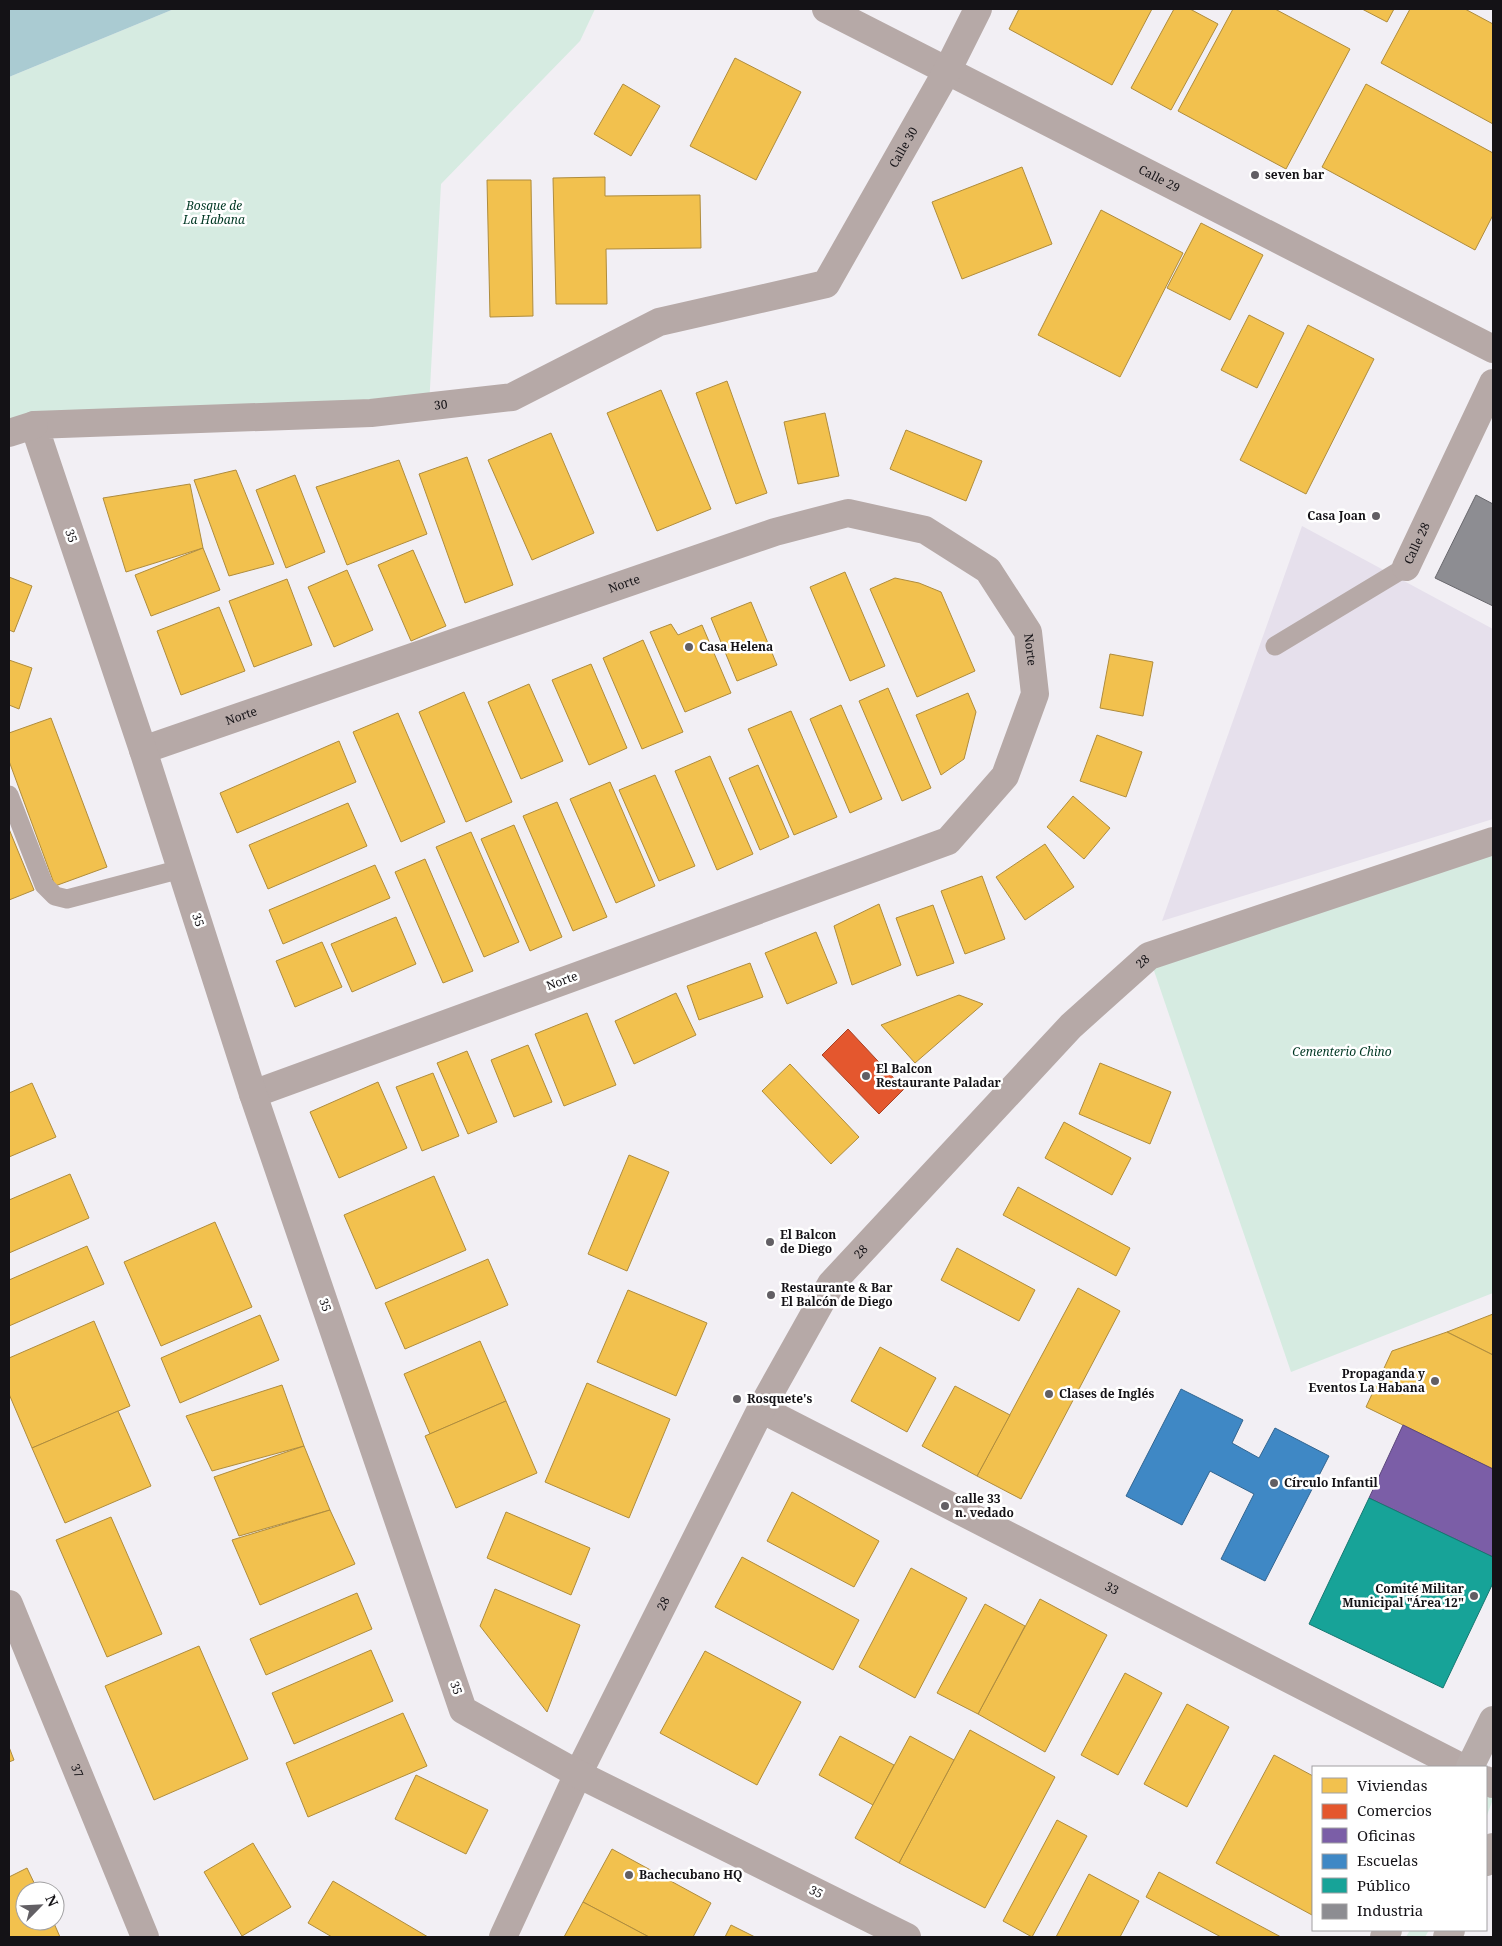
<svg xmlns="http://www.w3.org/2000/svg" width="1502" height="1946" font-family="'Noto Serif',serif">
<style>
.built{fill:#e6e0ec}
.green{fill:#d6ebe1}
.water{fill:#aacbd2}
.homes{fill:#f2c14e;stroke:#af8c3d}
.shops{fill:#e4572e;stroke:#a64227}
.offices{fill:#7b5ea7;stroke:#5c477c}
.schools{fill:#3f88c5;stroke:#326590}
.public{fill:#17a398;stroke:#167871}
.industry{fill:#8d8d92;stroke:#69686d}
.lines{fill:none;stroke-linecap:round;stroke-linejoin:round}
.service{stroke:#b6a9a7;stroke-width:19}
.minor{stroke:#b6a9a7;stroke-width:28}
.tertiary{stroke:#b6a9a7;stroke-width:28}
.primary{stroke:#b7acaa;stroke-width:28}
.poi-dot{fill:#625f64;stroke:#fff;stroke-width:2}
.labels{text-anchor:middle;stroke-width:5;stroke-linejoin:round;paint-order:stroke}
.street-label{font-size:12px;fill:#141216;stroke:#fff}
.poi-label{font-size:12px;font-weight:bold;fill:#141216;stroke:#fff;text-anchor:start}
.park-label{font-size:12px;font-style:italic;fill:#003824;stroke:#fff}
</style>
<rect width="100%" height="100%" fill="#f2eff4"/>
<!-- built -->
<path class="built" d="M 1302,526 L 1493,629 L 1493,819 L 1162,921 Z"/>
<!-- green -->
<g class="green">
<path d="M 174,9 L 595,9 L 580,41 L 441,184 L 429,407 L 9,433 L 9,77 Z"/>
<path d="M 1493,843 L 1493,1293 L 1291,1372 L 1149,956 Z"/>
<path d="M 1486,1795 L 1493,1799 L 1486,1818 Z"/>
<path d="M 1410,1930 L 1429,1930 L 1425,1937 L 1406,1937 Z"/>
</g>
<!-- water -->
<path class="water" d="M 9,9 L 174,9 L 9,77 Z"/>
<!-- homes -->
<g class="homes">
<path d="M 1019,9 L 1152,9 L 1112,85 L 1009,29 Z"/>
<path d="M 1174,9 L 1190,9 L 1218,24 L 1171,110 L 1131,88 Z"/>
<path d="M 1233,9 L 1275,9 L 1350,49 L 1286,169 L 1178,111 Z"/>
<path d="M 1362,9 L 1394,9 L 1387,22 Z"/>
<path d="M 1410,9 L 1465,9 L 1493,24 L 1493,124 L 1381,63 Z"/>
<path d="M 735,58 L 801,92 L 756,180 L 690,146 Z"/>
<path d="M 623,84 L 660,106 L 631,156 L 594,134 Z"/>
<path d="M 1366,84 L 1493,153 L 1493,215 L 1475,250 L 1322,167 Z"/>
<path d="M 1022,167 L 1052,244 L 962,279 L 932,202 Z"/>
<path d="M 605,177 L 605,196 L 700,195 L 701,248 L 606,249 L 607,304 L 556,304 L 553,178 Z"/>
<path d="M 487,180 L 531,180 L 533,316 L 490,317 Z"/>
<path d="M 1101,210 L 1183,253 L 1120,377 L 1038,335 Z"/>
<path d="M 1201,223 L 1263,255 L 1230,320 L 1167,288 Z"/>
<path d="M 1249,315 L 1284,333 L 1257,388 L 1221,370 Z"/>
<path d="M 1308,325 L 1374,359 L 1306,494 L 1240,460 Z"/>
<path d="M 727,381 L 767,493 L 736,504 L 696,393 Z"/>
<path d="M 661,390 L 711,509 L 657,531 L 607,413 Z"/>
<path d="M 825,413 L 839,476 L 798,484 L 784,422 Z"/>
<path d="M 906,430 L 982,461 L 966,501 L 890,469 Z"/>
<path d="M 551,433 L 594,533 L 532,560 L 488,460 Z"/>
<path d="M 467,457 L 513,585 L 465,603 L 419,474 Z"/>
<path d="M 399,460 L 427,534 L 347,565 L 316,487 Z"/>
<path d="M 236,470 L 274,564 L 229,576 L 194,480 Z"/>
<path d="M 295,475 L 325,552 L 286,568 L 256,490 Z"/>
<path d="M 190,484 L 203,548 L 126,572 L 103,498 Z"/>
<path d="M 203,548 L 220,590 L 151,616 L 135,575 Z"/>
<path d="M 413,550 L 446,626 L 411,641 L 378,565 Z"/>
<path d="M 347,570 L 373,630 L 334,647 L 308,587 Z"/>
<path d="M 845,572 L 885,666 L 850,681 L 810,587 Z"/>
<path d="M 9,577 L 32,586 L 14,632 L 9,630 Z"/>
<path d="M 895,578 L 919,583 L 941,592 L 975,671 L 917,697 L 870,589 Z"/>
<path d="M 287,579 L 312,645 L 254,667 L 229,601 Z"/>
<path d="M 751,602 L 777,665 L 737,681 L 711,618 Z"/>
<path d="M 219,607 L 245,671 L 181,695 L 157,631 Z"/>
<path d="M 671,624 L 678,635 L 702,625 L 731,693 L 685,712 L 650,632 Z"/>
<path d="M 643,640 L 683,732 L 642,749 L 603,658 Z"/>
<path d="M 1110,654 L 1153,662 L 1143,716 L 1100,708 Z"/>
<path d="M 9,660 L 32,668 L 19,709 L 9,705 Z"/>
<path d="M 591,664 L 627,748 L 589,765 L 552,680 Z"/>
<path d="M 529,684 L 563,761 L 521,779 L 488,702 Z"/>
<path d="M 888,688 L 931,788 L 902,801 L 859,701 Z"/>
<path d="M 464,692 L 512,802 L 466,822 L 419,712 Z"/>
<path d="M 968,693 L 976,712 L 964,759 L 941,775 L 916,715 Z"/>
<path d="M 841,705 L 882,799 L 850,813 L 810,719 Z"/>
<path d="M 791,711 L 837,817 L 794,835 L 748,729 Z"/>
<path d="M 398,713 L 445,822 L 401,842 L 353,732 Z"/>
<path d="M 51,718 L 107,867 L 55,886 L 9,761 L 9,733 Z"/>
<path d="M 1097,735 L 1142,752 L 1126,797 L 1080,781 Z"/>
<path d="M 339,741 L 356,782 L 237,833 L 220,793 Z"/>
<path d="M 710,756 L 753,854 L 717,870 L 675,771 Z"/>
<path d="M 758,765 L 789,837 L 760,850 L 729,778 Z"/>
<path d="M 655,775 L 695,866 L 659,881 L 619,790 Z"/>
<path d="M 610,782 L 655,886 L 616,903 L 570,799 Z"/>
<path d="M 1073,796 L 1110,828 L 1084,859 L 1047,827 Z"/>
<path d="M 557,802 L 607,917 L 573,931 L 523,816 Z"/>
<path d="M 348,803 L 367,846 L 268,889 L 249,845 Z"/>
<path d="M 514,825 L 562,937 L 530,951 L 481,839 Z"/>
<path d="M 9,829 L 34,890 L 9,900 Z"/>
<path d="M 471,832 L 519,942 L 484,957 L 436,847 Z"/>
<path d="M 1045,844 L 1074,887 L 1025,920 L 996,877 Z"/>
<path d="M 425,859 L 473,971 L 443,983 L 395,872 Z"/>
<path d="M 375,865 L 390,898 L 283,944 L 269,910 Z"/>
<path d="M 982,876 L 1005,939 L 965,954 L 941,891 Z"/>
<path d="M 879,904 L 901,965 L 852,985 L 834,926 Z"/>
<path d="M 933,905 L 954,963 L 917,976 L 896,918 Z"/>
<path d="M 396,917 L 416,964 L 352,992 L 331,944 Z"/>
<path d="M 816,932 L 837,983 L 787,1004 L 765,953 Z"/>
<path d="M 322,942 L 342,987 L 295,1007 L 276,961 Z"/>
<path d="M 750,963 L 763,997 L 699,1020 L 687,986 Z"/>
<path d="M 676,993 L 696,1035 L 634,1064 L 615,1021 Z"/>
<path d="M 959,995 L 983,1004 L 915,1063 L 881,1025 Z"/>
<path d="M 587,1013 L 616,1085 L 564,1106 L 535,1034 Z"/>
<path d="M 528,1045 L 552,1102 L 514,1117 L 491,1060 Z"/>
<path d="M 467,1051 L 497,1122 L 468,1134 L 437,1063 Z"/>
<path d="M 1100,1063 L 1171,1092 L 1150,1144 L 1079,1114 Z"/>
<path d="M 790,1064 L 859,1137 L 831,1164 L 762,1091 Z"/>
<path d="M 433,1073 L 459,1136 L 422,1151 L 396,1087 Z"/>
<path d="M 378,1082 L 407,1148 L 339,1178 L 310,1112 Z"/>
<path d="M 32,1083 L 56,1137 L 9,1157 L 9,1093 Z"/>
<path d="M 1064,1122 L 1131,1158 L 1112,1195 L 1045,1158 Z"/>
<path d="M 629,1155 L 669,1172 L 627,1271 L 588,1254 Z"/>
<path d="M 70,1174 L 89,1218 L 9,1253 L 9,1200 Z"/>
<path d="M 434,1176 L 466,1250 L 376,1289 L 344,1215 Z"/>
<path d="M 1018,1187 L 1130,1248 L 1116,1276 L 1003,1215 Z"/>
<path d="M 215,1222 L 252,1307 L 161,1346 L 124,1262 Z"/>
<path d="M 87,1246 L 104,1284 L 9,1326 L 9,1280 Z"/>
<path d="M 957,1248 L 1035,1290 L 1019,1321 L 941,1280 Z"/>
<path d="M 488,1259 L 508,1305 L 405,1349 L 385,1303 Z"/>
<path d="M 1078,1288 L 1120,1311 L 1021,1499 L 977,1476 Z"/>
<path d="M 628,1290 L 707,1323 L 676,1396 L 597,1362 Z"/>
<path d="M 1493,1314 L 1493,1355 L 1447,1332 Z"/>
<path d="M 260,1315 L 279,1360 L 180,1403 L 161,1358 Z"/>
<path d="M 94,1321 L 130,1406 L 32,1448 L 9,1394 L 9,1358 Z"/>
<path d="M 1447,1332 L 1493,1355 L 1493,1469 L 1366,1407 L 1392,1351 Z"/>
<path d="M 480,1341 L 506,1401 L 430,1434 L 404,1374 Z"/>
<path d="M 880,1347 L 936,1378 L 907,1432 L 851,1401 Z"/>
<path d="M 587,1383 L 670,1419 L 629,1518 L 545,1482 Z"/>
<path d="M 282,1385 L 304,1446 L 212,1471 L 186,1416 Z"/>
<path d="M 955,1386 L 1010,1415 L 977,1476 L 922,1446 Z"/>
<path d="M 506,1401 L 537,1473 L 456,1508 L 425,1436 Z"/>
<path d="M 118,1411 L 151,1486 L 65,1523 L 32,1448 Z"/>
<path d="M 304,1446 L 330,1510 L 239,1536 L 214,1477 Z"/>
<path d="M 792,1492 L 879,1541 L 854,1587 L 767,1541 Z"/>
<path d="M 330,1510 L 355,1564 L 260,1605 L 232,1540 Z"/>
<path d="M 506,1512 L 590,1548 L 571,1595 L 487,1558 Z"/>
<path d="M 111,1517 L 162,1634 L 107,1657 L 56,1540 Z"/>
<path d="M 742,1557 L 859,1620 L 833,1670 L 715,1607 Z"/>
<path d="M 911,1568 L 967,1598 L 915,1698 L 859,1667 Z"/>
<path d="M 495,1589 L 580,1625 L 547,1712 L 480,1626 Z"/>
<path d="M 357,1593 L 372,1629 L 266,1675 L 250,1639 Z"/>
<path d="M 1040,1599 L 1107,1635 L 1045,1752 L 978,1714 Z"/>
<path d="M 985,1604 L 1025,1626 L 978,1714 L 937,1693 Z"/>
<path d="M 199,1646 L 248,1759 L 154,1800 L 105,1686 Z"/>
<path d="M 371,1650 L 393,1701 L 294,1744 L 272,1693 Z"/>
<path d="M 705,1651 L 801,1702 L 757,1785 L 660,1733 Z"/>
<path d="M 1125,1673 L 1162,1693 L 1118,1775 L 1081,1755 Z"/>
<path d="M 1187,1704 L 1229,1727 L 1187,1807 L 1144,1784 Z"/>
<path d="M 403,1713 L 427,1766 L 308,1817 L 286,1763 Z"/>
<path d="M 970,1730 L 1055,1777 L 985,1908 L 899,1863 Z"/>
<path d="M 840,1736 L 894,1765 L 873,1805 L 819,1775 Z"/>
<path d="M 910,1736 L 954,1760 L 899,1863 L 855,1838 Z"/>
<path d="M 9,1747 L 14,1760 L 9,1762 Z"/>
<path d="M 1274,1755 L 1313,1776 L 1312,1915 L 1216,1863 Z"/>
<path d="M 416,1775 L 488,1810 L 466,1854 L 395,1819 Z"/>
<path d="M 1057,1820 L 1087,1836 L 1032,1937 L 1003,1921 Z"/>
<path d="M 253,1843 L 291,1907 L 242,1936 L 204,1872 Z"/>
<path d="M 612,1849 L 711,1903 L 693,1937 L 649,1937 L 583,1902 Z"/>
<path d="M 27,1868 L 38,1891 L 25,1891 L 25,1921 L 53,1921 L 60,1937 L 9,1937 L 9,1877 Z"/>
<path d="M 1159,1872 L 1281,1937 L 1221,1937 L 1146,1897 Z"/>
<path d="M 1089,1874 L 1139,1901 L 1120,1937 L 1056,1937 Z"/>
<path d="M 333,1881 L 428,1937 L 332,1937 L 308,1923 Z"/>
<path d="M 583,1902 L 649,1937 L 564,1937 Z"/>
<path d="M 731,1925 L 755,1937 L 725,1937 Z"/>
</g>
<!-- shops -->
<path class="shops" d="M 848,1029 L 904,1089 L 879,1114 L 822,1055 Z"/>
<!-- offices -->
<path class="offices" d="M 1403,1425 L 1493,1469 L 1493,1557 L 1369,1498 Z"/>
<!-- schools -->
<path class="schools" d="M 1181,1389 L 1243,1420 L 1232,1443 L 1259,1458 L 1275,1428 L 1329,1456 L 1265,1581 L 1221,1559 L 1254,1494 L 1210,1471 L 1182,1525 L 1126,1496 Z"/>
<!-- public -->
<path class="public" d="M 1369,1498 L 1493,1557 L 1493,1583 L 1443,1688 L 1309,1624 Z"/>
<!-- industry -->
<path class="industry" d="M 1476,495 L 1493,504 L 1493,606 L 1435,578 Z"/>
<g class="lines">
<!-- service -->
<g class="service">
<path d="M 1275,646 L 1406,567"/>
<path d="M 9,795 L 44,885 L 55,896 L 67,899 L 181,869"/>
</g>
<!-- minor -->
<g class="minor">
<path id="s1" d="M 826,9 L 1493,349"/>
<path id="s2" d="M 1406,567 L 1493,383"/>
<path id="s3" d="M 143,750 L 775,532 L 848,513 L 925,530 L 988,570 L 1028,632 L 1035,694 L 1005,776 L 948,841 L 253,1094"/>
<path id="s4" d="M 761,1409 L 1461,1767"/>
<path id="s5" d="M 9,1604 L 145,1937"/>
<path d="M 1486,1780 L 1493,1784"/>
<path id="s6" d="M 503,1937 L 578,1774 L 761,1409 L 831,1284 L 1071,1026 L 1149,956 L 1493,841"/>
<path id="s7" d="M 907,1937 L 578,1774 L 463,1710 L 253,1094 L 143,750 L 34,425 L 371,413 L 512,397 L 659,322 L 826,284 L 947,71 L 978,9"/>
</g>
<!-- tertiary -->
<path class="tertiary" d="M 9,433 L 34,425"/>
<!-- primary -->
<g class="primary">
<path d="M 1470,1767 L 1493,1720"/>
<path d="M 1486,1862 L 1493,1847"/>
<path d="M 1384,1937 L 1388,1930"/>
<path d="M 1447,1937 L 1451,1930"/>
</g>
</g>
<!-- markers -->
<g class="poi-dot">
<circle cx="1255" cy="175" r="5"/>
<circle cx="1376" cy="516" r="5"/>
<circle cx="689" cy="647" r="5"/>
<circle cx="866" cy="1076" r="5"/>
<circle cx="770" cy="1242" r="5"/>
<circle cx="771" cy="1295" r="5"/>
<circle cx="1435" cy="1381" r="5"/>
<circle cx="1049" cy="1394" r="5"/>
<circle cx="737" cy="1399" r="5"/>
<circle cx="1274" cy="1483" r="5"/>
<circle cx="945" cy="1506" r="5"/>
<circle cx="1474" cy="1596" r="5"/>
<circle cx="629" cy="1875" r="5"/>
</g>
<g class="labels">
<!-- street labels -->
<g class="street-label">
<text dy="4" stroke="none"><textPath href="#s7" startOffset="2826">Calle 30</textPath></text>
<text dy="4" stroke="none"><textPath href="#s1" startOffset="374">Calle 29</textPath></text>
<text dy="4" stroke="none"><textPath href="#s7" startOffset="2261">30</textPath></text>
<text transform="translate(71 536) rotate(71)" y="4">35</text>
<text dy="4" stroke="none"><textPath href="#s2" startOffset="26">Calle 28</textPath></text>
<text dy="4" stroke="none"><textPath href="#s3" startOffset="509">Norte</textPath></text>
<text dy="4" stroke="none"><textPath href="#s3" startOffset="989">Norte</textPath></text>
<text dy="4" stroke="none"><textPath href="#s3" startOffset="104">Norte</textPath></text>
<text transform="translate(198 920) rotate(72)" y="4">35</text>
<text dy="4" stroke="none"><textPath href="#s6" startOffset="1180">28</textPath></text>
<text transform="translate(562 981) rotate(-20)" y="4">Norte</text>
<text dy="4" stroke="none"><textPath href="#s6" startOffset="775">28</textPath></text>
<text transform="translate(325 1305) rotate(71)" y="4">35</text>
<text dy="4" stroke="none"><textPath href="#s4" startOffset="394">33</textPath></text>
<text dy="4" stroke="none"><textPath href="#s6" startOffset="370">28</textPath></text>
<text transform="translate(456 1688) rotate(71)" y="4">35</text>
<text dy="4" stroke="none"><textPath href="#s5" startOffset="180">37</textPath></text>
<text transform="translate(816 1892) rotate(26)" y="4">35</text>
</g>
<!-- poi labels -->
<g class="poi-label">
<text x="1265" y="179">seven bar</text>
<text x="1366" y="520" text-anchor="end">Casa Joan</text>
<text x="699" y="651">Casa Helena</text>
<text x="876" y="1073">El Balcon<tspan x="876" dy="14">Restaurante Paladar</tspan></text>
<text x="780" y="1239">El Balcon<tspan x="780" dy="14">de Diego</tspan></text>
<text x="781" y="1292">Restaurante &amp; Bar<tspan x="781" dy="14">El Balcón de Diego</tspan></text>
<text x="1425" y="1378" text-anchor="end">Propaganda y<tspan x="1425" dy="14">Eventos La Habana</tspan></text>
<text x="1059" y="1398">Clases de Inglés</text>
<text x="747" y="1403">Rosquete's</text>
<text x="1284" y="1487">Círculo Infantil</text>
<text x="955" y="1503">calle 33<tspan x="955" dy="14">n. vedado</tspan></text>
<text x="1464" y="1593" text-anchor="end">Comité Militar<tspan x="1464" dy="14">Municipal "Área 12"</tspan></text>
<text x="639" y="1879">Bachecubano HQ</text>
</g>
<!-- park labels -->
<g class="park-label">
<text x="214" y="210">Bosque de<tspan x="214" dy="14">La Habana</tspan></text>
<text x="1342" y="1056">Cementerio Chino</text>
</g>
</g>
<!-- border -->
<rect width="1502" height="1946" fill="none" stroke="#141216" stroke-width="20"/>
<!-- legend -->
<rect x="1312" y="1766" width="175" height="165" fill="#ffffff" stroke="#a1a0a2"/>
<rect x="1322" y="1778" width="25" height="15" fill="#f2c14e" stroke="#a1a0a2"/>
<text x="1357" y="1791" font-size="15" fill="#141216">Viviendas</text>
<rect x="1322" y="1804" width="25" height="15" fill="#e4572e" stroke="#a1a0a2"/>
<text x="1357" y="1816" font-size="15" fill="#141216">Comercios</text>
<rect x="1322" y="1828" width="25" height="15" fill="#7b5ea7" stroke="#a1a0a2"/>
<text x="1357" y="1841" font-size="15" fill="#141216">Oficinas</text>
<rect x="1322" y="1854" width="25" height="15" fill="#3f88c5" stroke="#a1a0a2"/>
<text x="1357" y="1866" font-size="15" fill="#141216">Escuelas</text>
<rect x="1322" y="1878" width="25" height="15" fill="#17a398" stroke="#a1a0a2"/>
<text x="1357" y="1891" font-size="15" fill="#141216">Público</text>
<rect x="1322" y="1904" width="25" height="15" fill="#8d8d92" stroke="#a1a0a2"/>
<text x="1357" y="1916" font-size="15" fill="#141216">Industria</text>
<!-- north arrow -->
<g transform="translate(40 1906) rotate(66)"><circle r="24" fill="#ffffff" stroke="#a1a0a2"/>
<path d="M0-4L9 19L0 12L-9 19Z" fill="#625f64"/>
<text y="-8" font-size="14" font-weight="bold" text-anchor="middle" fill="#141216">N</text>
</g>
</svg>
